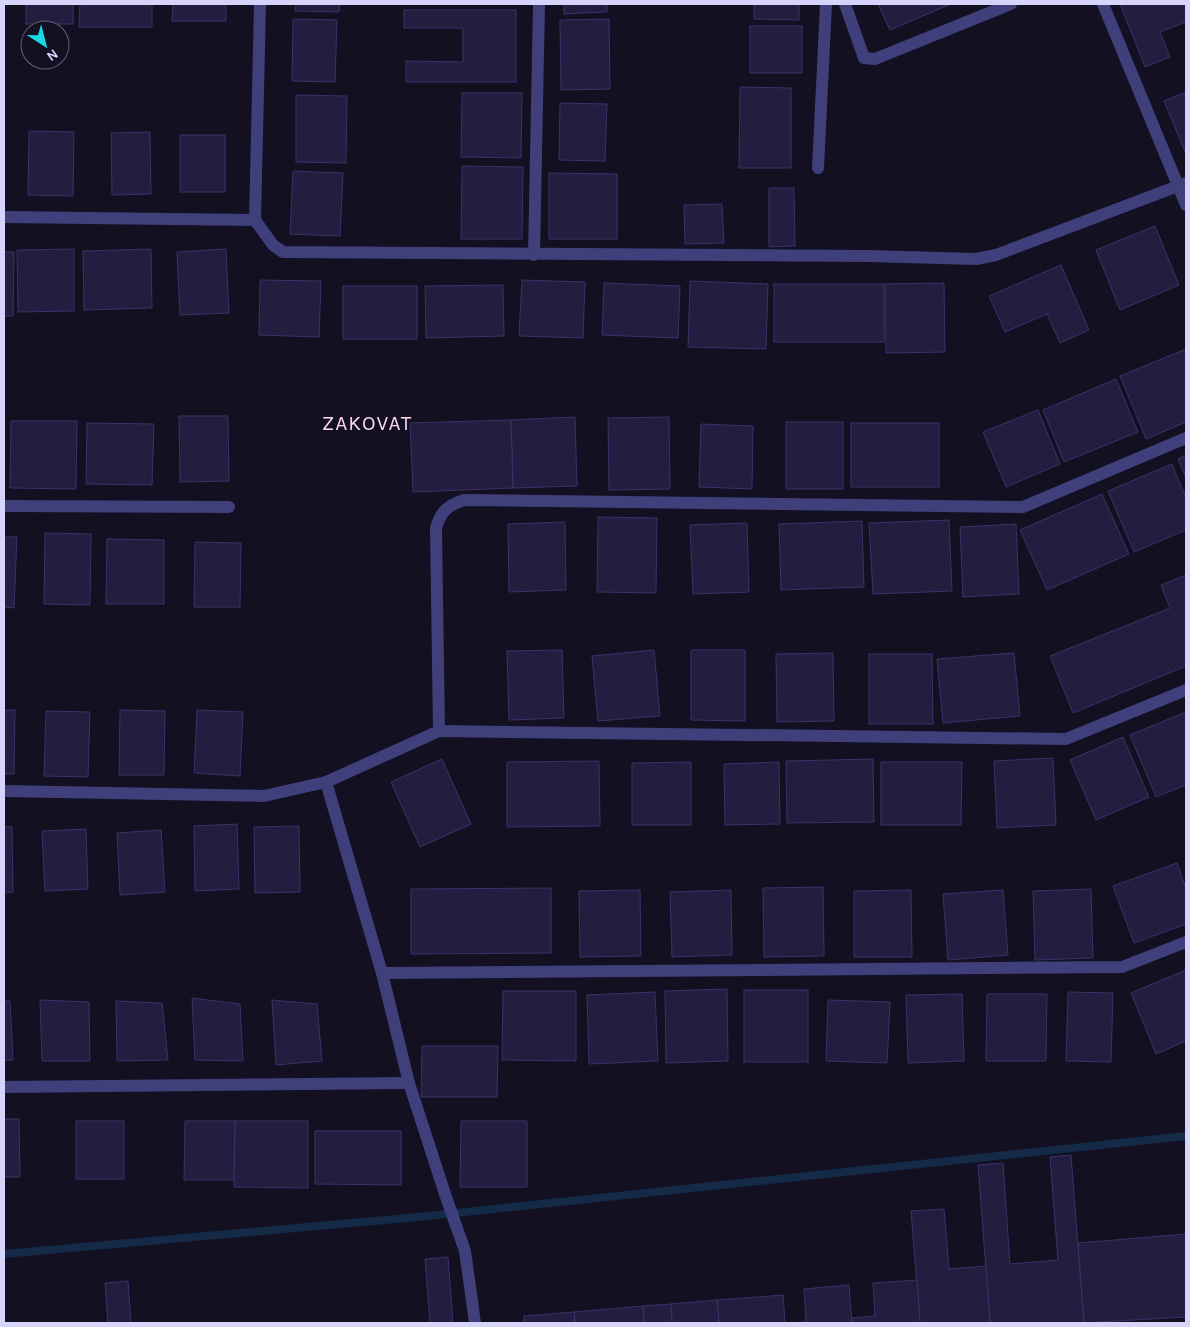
<svg xmlns="http://www.w3.org/2000/svg" width="1190" height="1327" font-family="Karla,sans-serif">
<style>
.lines{fill:none;stroke-linecap:round;stroke-linejoin:round}
.stream{stroke:#142a46;stroke-width:8}
.building{fill:#231e40;stroke:#3b326a}
.service{stroke:#3f3f7c;stroke-width:12}
.minor{stroke:#3f3f7c;stroke-width:12}
.labels{text-anchor:middle;stroke-width:4.5;stroke-linejoin:round;paint-order:stroke}
.quarter-label{font-size:21px;letter-spacing:1px;fill:#fbd6ef;stroke:#121021}
</style>
<rect width="100%" height="100%" fill="#121021"/>
<g class="lines">
<!-- stream -->
<path class="stream" d="M 4,1254 L 418,1217 L 1186,1136"/>
</g>
<!-- building -->
<g class="building">
<rect x="26" y="4" width="47" height="20"/>
<path d="M 80,4 L 152,4 L 152,27 L 79,27 Z"/>
<path d="M 173,4 L 226,4 L 226,21 L 172,21 Z"/>
<path d="M 296,4 L 340,4 L 339,12 L 295,11 Z"/>
<path d="M 564,4 L 607,4 L 607,12 L 564,14 Z"/>
<path d="M 754,4 L 799,4 L 799,20 L 754,19 Z"/>
<path d="M 878,4 L 951,4 L 890,30 Z"/>
<path d="M 1120,4 L 1186,4 L 1186,22 L 1160,32 L 1170,57 L 1145,67 Z"/>
<path d="M 404,10 L 516,10 L 516,82 L 406,82 L 406,61 L 463,62 L 463,28 L 404,28 Z"/>
<path d="M 293,19 L 337,20 L 335,82 L 292,81 Z"/>
<path d="M 609,19 L 610,89 L 561,90 L 560,20 Z"/>
<rect x="750" y="26" width="52" height="47"/>
<path d="M 740,87 L 791,88 L 791,168 L 739,168 Z"/>
<path d="M 1186,92 L 1186,154 L 1164,101 Z"/>
<path d="M 462,93 L 522,93 L 521,158 L 461,157 Z"/>
<path d="M 296,95 L 347,96 L 346,163 L 296,162 Z"/>
<path d="M 560,103 L 607,104 L 605,161 L 559,160 Z"/>
<path d="M 29,131 L 74,132 L 73,196 L 28,195 Z"/>
<path d="M 150,132 L 151,194 L 112,195 L 111,133 Z"/>
<rect x="180" y="135" width="45" height="57"/>
<path d="M 462,166 L 523,167 L 522,239 L 461,239 Z"/>
<path d="M 293,171 L 343,173 L 340,236 L 290,234 Z"/>
<path d="M 549,173 L 617,174 L 617,239 L 549,239 Z"/>
<path d="M 769,188 L 794,188 L 795,246 L 769,247 Z"/>
<path d="M 722,204 L 724,243 L 685,244 L 684,205 Z"/>
<path d="M 1155,226 L 1179,285 L 1120,310 L 1096,250 Z"/>
<path d="M 74,249 L 74,311 L 18,312 L 17,250 Z"/>
<path d="M 151,249 L 152,308 L 84,310 L 83,251 Z"/>
<path d="M 226,249 L 229,313 L 180,315 L 177,252 Z"/>
<path d="M 4,252 L 14,252 L 13,316 L 4,316 Z"/>
<path d="M 1061,265 L 1089,330 L 1060,343 L 1047,314 L 1005,332 L 989,296 Z"/>
<path d="M 260,280 L 321,281 L 319,337 L 259,335 Z"/>
<path d="M 522,280 L 585,282 L 583,338 L 519,336 Z"/>
<path d="M 690,281 L 768,284 L 766,349 L 688,347 Z"/>
<path d="M 604,283 L 680,286 L 678,338 L 602,335 Z"/>
<path d="M 944,283 L 945,352 L 886,353 L 885,284 Z"/>
<rect x="774" y="284" width="110" height="58"/>
<path d="M 503,285 L 504,336 L 426,338 L 425,286 Z"/>
<rect x="343" y="286" width="74" height="53"/>
<path d="M 1186,349 L 1186,422 L 1146,439 L 1120,376 Z"/>
<path d="M 1116,379 L 1138,432 L 1064,462 L 1043,410 Z"/>
<path d="M 1038,410 L 1060,464 L 1006,487 L 983,432 Z"/>
<path d="M 179,416 L 228,416 L 229,481 L 180,482 Z"/>
<path d="M 575,417 L 577,486 L 513,488 L 511,420 Z"/>
<path d="M 669,417 L 670,489 L 609,490 L 608,418 Z"/>
<path d="M 511,420 L 513,488 L 413,492 L 410,423 Z"/>
<path d="M 11,421 L 77,421 L 76,489 L 10,488 Z"/>
<rect x="786" y="422" width="57" height="67"/>
<path d="M 87,423 L 154,424 L 152,485 L 86,484 Z"/>
<rect x="851" y="423" width="88" height="64"/>
<path d="M 701,424 L 753,426 L 752,489 L 699,487 Z"/>
<path d="M 1186,455 L 1186,478 L 1178,459 Z"/>
<path d="M 1172,464 L 1186,498 L 1186,530 L 1134,552 L 1108,491 Z"/>
<path d="M 1102,494 L 1129,554 L 1047,590 L 1020,530 Z"/>
<path d="M 598,517 L 657,518 L 656,593 L 597,592 Z"/>
<path d="M 949,520 L 952,591 L 873,594 L 869,523 Z"/>
<path d="M 862,521 L 864,587 L 781,590 L 779,524 Z"/>
<path d="M 565,522 L 566,590 L 509,592 L 508,524 Z"/>
<path d="M 747,523 L 749,592 L 693,594 L 690,525 Z"/>
<path d="M 1016,524 L 1019,594 L 963,597 L 960,527 Z"/>
<path d="M 45,533 L 91,534 L 90,605 L 44,604 Z"/>
<path d="M 4,537 L 17,537 L 14,608 L 4,607 Z"/>
<path d="M 107,539 L 164,540 L 164,604 L 106,604 Z"/>
<path d="M 195,542 L 241,543 L 240,607 L 194,607 Z"/>
<path d="M 1186,575 L 1186,666 L 1073,713 L 1050,656 L 1170,608 L 1161,585 Z"/>
<path d="M 562,650 L 564,718 L 509,720 L 507,651 Z"/>
<path d="M 654,650 L 660,716 L 598,721 L 592,656 Z"/>
<path d="M 691,650 L 745,650 L 745,721 L 691,720 Z"/>
<path d="M 833,653 L 834,721 L 777,722 L 776,654 Z"/>
<path d="M 1014,653 L 1020,716 L 943,723 L 937,659 Z"/>
<path d="M 869,654 L 932,654 L 933,724 L 869,724 Z"/>
<path d="M 4,710 L 15,710 L 14,774 L 4,774 Z"/>
<path d="M 120,710 L 165,711 L 164,775 L 119,775 Z"/>
<path d="M 197,710 L 243,712 L 240,776 L 194,773 Z"/>
<path d="M 46,711 L 90,712 L 88,777 L 44,776 Z"/>
<path d="M 1186,712 L 1186,785 L 1156,797 L 1130,735 Z"/>
<path d="M 1123,737 L 1149,797 L 1096,820 L 1070,760 Z"/>
<path d="M 1053,758 L 1056,825 L 997,828 L 994,761 Z"/>
<path d="M 442,759 L 471,824 L 420,847 L 391,782 Z"/>
<path d="M 873,759 L 874,822 L 787,823 L 786,761 Z"/>
<path d="M 599,761 L 600,826 L 507,827 L 507,762 Z"/>
<path d="M 691,762 L 691,825 L 632,825 L 632,763 Z"/>
<path d="M 779,762 L 780,824 L 725,825 L 724,764 Z"/>
<path d="M 881,762 L 962,762 L 961,825 L 881,825 Z"/>
<path d="M 237,824 L 239,889 L 195,891 L 194,826 Z"/>
<path d="M 299,826 L 300,892 L 255,893 L 254,827 Z"/>
<path d="M 4,827 L 12,827 L 13,892 L 4,893 Z"/>
<path d="M 86,829 L 88,889 L 45,891 L 42,831 Z"/>
<path d="M 161,830 L 165,892 L 120,895 L 117,833 Z"/>
<path d="M 1177,863 L 1186,889 L 1186,924 L 1134,943 L 1113,886 Z"/>
<path d="M 823,887 L 824,956 L 764,957 L 763,888 Z"/>
<path d="M 551,888 L 551,953 L 411,954 L 411,889 Z"/>
<path d="M 1091,889 L 1093,958 L 1035,960 L 1033,891 Z"/>
<path d="M 640,890 L 641,956 L 580,957 L 579,891 Z"/>
<path d="M 731,890 L 732,955 L 672,957 L 670,892 Z"/>
<path d="M 911,890 L 912,957 L 854,957 L 854,891 Z"/>
<path d="M 1003,890 L 1008,955 L 948,960 L 943,894 Z"/>
<path d="M 1186,970 L 1186,1041 L 1156,1054 L 1131,993 Z"/>
<path d="M 727,989 L 728,1061 L 666,1063 L 665,991 Z"/>
<rect x="744" y="990" width="64" height="72"/>
<path d="M 503,991 L 576,991 L 576,1061 L 502,1060 Z"/>
<path d="M 655,992 L 658,1061 L 589,1064 L 587,995 Z"/>
<path d="M 1068,992 L 1113,993 L 1111,1062 L 1066,1061 Z"/>
<path d="M 962,994 L 964,1061 L 908,1063 L 906,995 Z"/>
<path d="M 987,994 L 1047,994 L 1046,1061 L 986,1061 Z"/>
<path d="M 192,998 L 240,1004 L 243,1061 L 195,1060 Z"/>
<path d="M 40,1000 L 89,1002 L 90,1061 L 42,1061 Z"/>
<path d="M 272,1000 L 317,1004 L 322,1061 L 276,1065 Z"/>
<path d="M 828,1000 L 890,1002 L 887,1063 L 826,1061 Z"/>
<path d="M 4,1001 L 10,1001 L 13,1060 L 4,1060 Z"/>
<path d="M 116,1001 L 162,1003 L 168,1060 L 117,1061 Z"/>
<path d="M 422,1046 L 498,1046 L 497,1097 L 421,1097 Z"/>
<path d="M 4,1119 L 19,1119 L 20,1177 L 4,1177 Z"/>
<rect x="76" y="1121" width="48" height="58"/>
<path d="M 185,1121 L 235,1121 L 234,1180 L 184,1180 Z"/>
<path d="M 235,1121 L 308,1121 L 308,1188 L 234,1187 Z"/>
<path d="M 461,1121 L 527,1121 L 527,1187 L 460,1187 Z"/>
<path d="M 315,1131 L 401,1131 L 401,1185 L 315,1184 Z"/>
<path d="M 1071,1155 L 1084,1323 L 990,1323 L 978,1165 L 1003,1163 L 1010,1264 L 1058,1260 L 1050,1157 Z"/>
<path d="M 944,1209 L 949,1269 L 986,1266 L 990,1323 L 920,1323 L 911,1211 Z"/>
<path d="M 1186,1234 L 1186,1317 L 1084,1323 L 1078,1243 Z"/>
<path d="M 448,1257 L 453,1323 L 430,1323 L 425,1259 Z"/>
<path d="M 917,1280 L 920,1323 L 852,1323 L 852,1318 L 875,1316 L 873,1283 Z"/>
<path d="M 128,1281 L 131,1323 L 108,1323 L 105,1283 Z"/>
<path d="M 849,1285 L 852,1323 L 789,1323 L 806,1322 L 804,1289 Z"/>
<path d="M 783,1295 L 785,1323 L 719,1323 L 717,1300 Z"/>
<path d="M 717,1300 L 719,1323 L 672,1323 L 671,1304 Z"/>
<path d="M 671,1304 L 672,1323 L 644,1323 L 643,1306 Z"/>
<path d="M 643,1306 L 644,1323 L 575,1323 L 574,1312 Z"/>
<path d="M 574,1312 L 575,1323 L 524,1323 L 524,1316 Z"/>
</g>
<g class="lines">
<!-- service -->
<g class="service">
<path d="M 818,168 L 826,4"/>
<path d="M 445,1194 L 452,1214"/>
</g>
<!-- minor -->
<g class="minor">
<path d="M 260,4 L 255,220 L 273,245 L 283,252 L 868,256 L 976,259 L 996,255 L 1186,183"/>
<path d="M 845,4 L 864,58 L 875,59 L 1011,4"/>
<path d="M 1103,4 L 1186,205"/>
<path d="M 4,217 L 255,220"/>
<path d="M 534,255 L 539,4"/>
<path d="M 4,506 L 229,507"/>
<path d="M 439,731 L 436,528 C 441,511 447,506 464,500 L 1023,507 L 1186,438"/>
<path d="M 326,782 L 382,973 L 409,1083 L 445,1194"/>
<path d="M 4,791 L 264,796 L 326,782 L 439,731 L 1066,739 L 1186,690"/>
<path d="M 382,973 L 1122,967 L 1186,942"/>
<path d="M 4,1087 L 409,1083"/>
<path d="M 452,1214 L 465,1251 L 475,1323"/>
</g>
</g>
<g class="labels">
<!-- quarter labels -->
<g class="quarter-label">
<text x="367" y="430">ZAKOVAT</text>
</g>
</g>
<!-- border -->
<rect width="1190" height="1327" fill="none" stroke="#d7d4fb" stroke-width="10"/>
<!-- north arrow -->
<g transform="translate(45 45) rotate(144)"><circle r="24" fill="#121021" stroke="#615e78"/>
<path d="M0-4L9 19L0 12L-9 19Z" fill="#17d8e4"/>
<text y="-8" font-size="14" font-weight="bold" text-anchor="middle" fill="#d7d4fb">N</text>
</g>
</svg>
